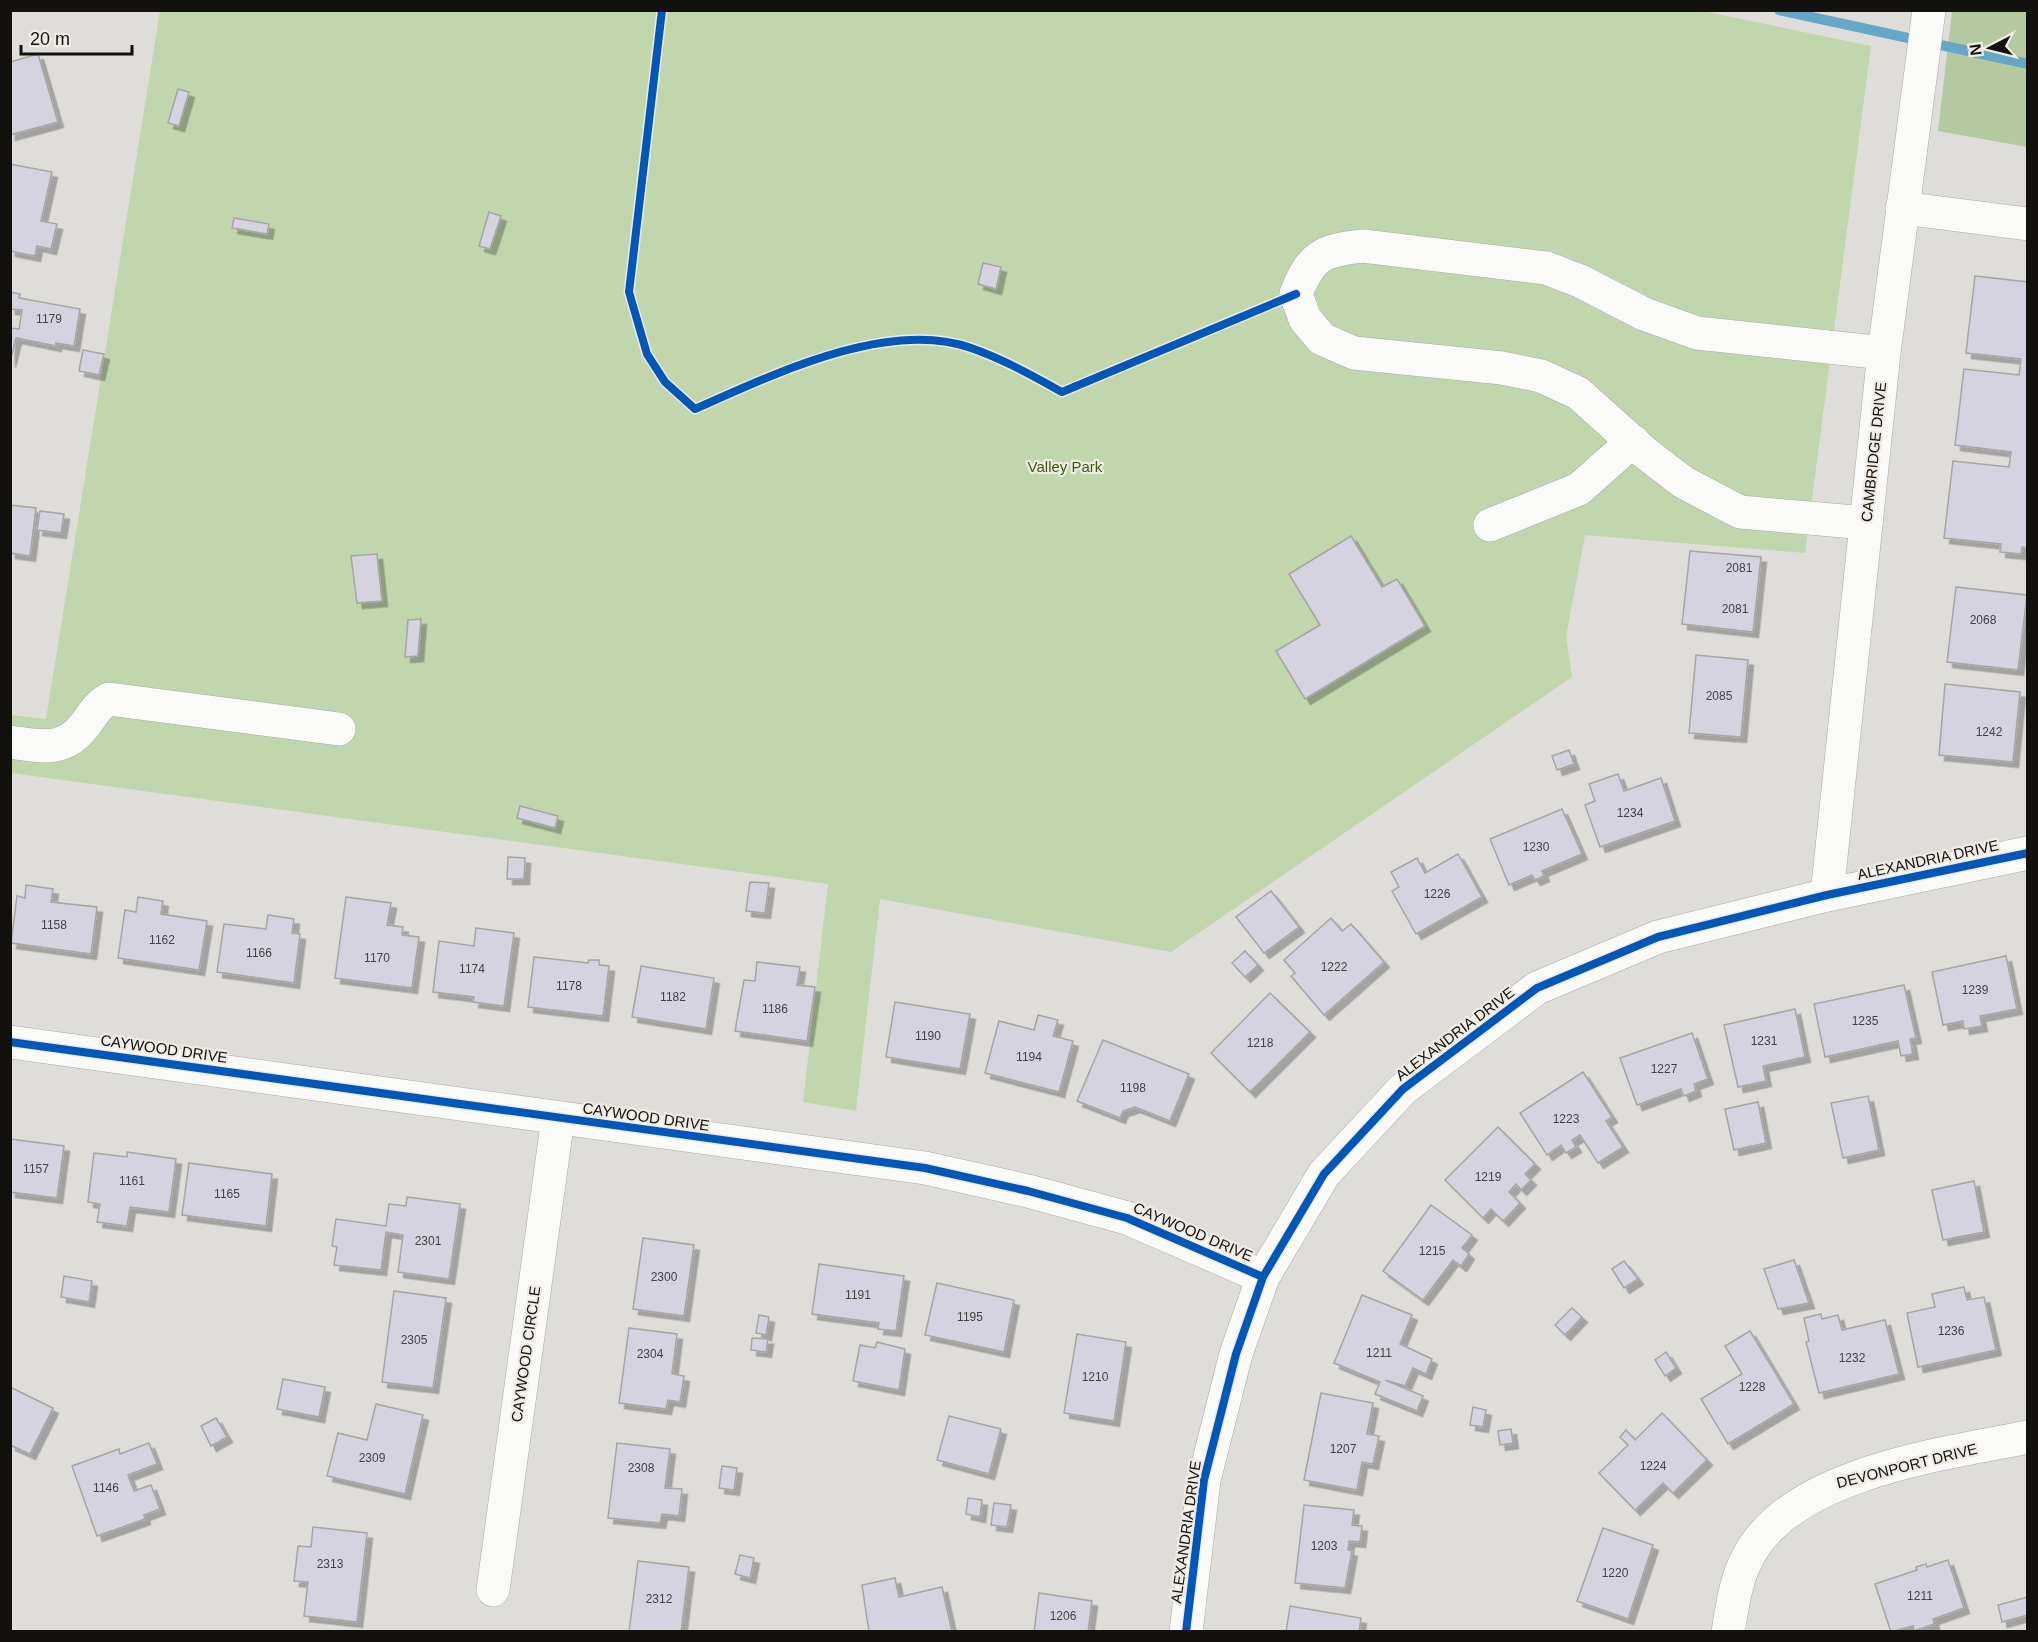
<svg xmlns="http://www.w3.org/2000/svg" width="2038" height="1642" viewBox="0 0 2038 1642" font-family="Arial,sans-serif">
  <style>
    .green { fill: #c1d6ad }
    .forest { fill: #b4c99f }
    .lines { fill: none; stroke-linecap: round; stroke-linejoin: round }
    .stream { stroke: #65a7c6; stroke-width: 10 }
    .building { fill: #d6d3e0; stroke: #a6a4a5; stroke-width: 1.5; filter: url(#shadow) }
    .minor-casing { stroke: #aaa8a6; stroke-width: 34 }
    .minor { stroke: #fafaf9; stroke-width: 33 }
    .cycleway-casing { stroke: #f0ebe4; stroke-width: 11 }
    .cycleway { stroke: #0057b8; stroke-width: 8 }
    .labels { text-anchor: middle; stroke-width: 4.5; stroke-linejoin: round; paint-order: stroke }
    .number-label { font-size: 12px; fill: #434242 }
    .street-label { font-size: 15px; fill: #12110e; stroke: #f0ebe4 }
    .park-label { font-size: 15px; fill: #385c0b; stroke: #f0ebe4 }
  </style>
  <defs>
    <filter id="shadow"><feDropShadow dx="5.5" dy="5.5" stdDeviation="0" flood-color="#0004"/></filter>
  </defs>
  <rect width="100%" height="100%" fill="#dfddda"/>
  <polygon class="green" points="1698,10 1871,46 1805,553 1585,535 1566,637 1572,677 1171,952 880,899 856,1111 803,1102 828,884 11,773 11,715 46,719 160,11"/>
  <polygon class="forest" points="1952,11 2027,11 2027,147 1938,131"/>
  <g class="lines">
    <polyline class="stream" points="1779,10 2028,64"/>
  </g>
  <g class="building">
    <polygon points="38,54 58,122 10,135 10,62"/>
    <polygon points="178,89 189,92 179,126 168,123"/>
    <polygon points="10,164 52,172 41,221 57,224 51,249 37,246 35,256 10,251"/>
    <polygon points="489,212 501,216 490,249 479,246"/>
    <polygon points="234,218 269,224 267,234 232,228"/>
    <polygon points="983,263 1001,267 996,289 978,284"/>
    <polygon points="1975,276 2028,282 2028,548 2022,547 2021,554 2000,552 2001,544 1944,538 1953,461 2009,467 2011,452 1955,445 1964,369 2019,375 2021,359 1966,353"/>
    <polygon points="10,292 20,294 19,298 80,309 74,346 56,343 56,346 16,338 10,362 10,328 19,329 22,310 10,309"/>
    <polygon points="83,350 104,354 99,375 79,371"/>
    <polygon points="10,505 36,508 30,556 10,553"/>
    <polygon points="40,511 64,514 61,533 37,530"/>
    <polygon points="1351,536 1382,587 1397,579 1425,626 1305,699 1276,651 1320,625 1289,574"/>
    <polygon points="1690,551 1761,557 1753,632 1682,624"/>
    <polygon points="377,554 382,601 357,603 351,556"/>
    <polygon points="1956,587 2027,595 2018,670 1947,662"/>
    <polygon points="421,619 418,656 405,657 408,620"/>
    <polygon points="1696,655 1748,660 1741,737 1689,733"/>
    <polygon points="1945,684 2020,692 2013,762 1939,755"/>
    <polygon points="1569,750 1574,764 1557,770 1552,756"/>
    <polygon points="1618,774 1624,791 1661,778 1675,821 1600,847 1585,805 1595,801 1589,784"/>
    <polygon points="520,806 558,816 555,828 517,818"/>
    <polygon points="1562,809 1582,854 1542,871 1544,876 1535,880 1532,875 1509,885 1490,839"/>
    <polygon points="1458,854 1482,897 1416,934 1392,891 1399,887 1391,872 1417,858 1425,873"/>
    <polygon points="508,857 525,858 524,879 507,879"/>
    <polygon points="750,882 769,883 765,913 746,911"/>
    <polygon points="26,885 53,889 51,902 97,907 91,954 11,943 17,896 25,898"/>
    <polygon points="1271,891 1299,927 1264,953 1236,917"/>
    <polygon points="138,897 163,901 161,914 207,921 199,970 118,958 125,910 136,912"/>
    <polygon points="346,897 391,903 387,925 403,927 402,935 419,937 412,988 335,978"/>
    <polygon points="268,915 294,919 292,933 300,934 294,983 217,972 224,924 266,929"/>
    <polygon points="1331,918 1342,931 1351,924 1384,962 1324,1015 1291,976 1295,973 1284,960"/>
    <polygon points="476,928 514,933 504,1006 473,1002 474,997 433,992 439,941 474,946"/>
    <polygon points="1245,951 1258,965 1245,977 1232,963"/>
    <polygon points="2006,956 2017,1009 1980,1016 1982,1026 1964,1029 1963,1021 1943,1025 1932,972"/>
    <polygon points="534,957 588,963 589,960 599,960 599,965 609,966 603,1016 528,1007"/>
    <polygon points="757,962 800,967 797,985 815,987 807,1041 735,1031 744,980 755,981"/>
    <polygon points="641,966 714,978 706,1029 632,1017"/>
    <polygon points="1904,985 1916,1038 1910,1039 1913,1054 1901,1056 1898,1041 1825,1057 1814,1004"/>
    <polygon points="1270,993 1310,1032 1250,1092 1211,1053"/>
    <polygon points="895,1002 970,1014 960,1069 886,1057"/>
    <polygon points="1795,1009 1805,1057 1763,1066 1766,1081 1738,1087 1724,1025"/>
    <polygon points="1038,1015 1058,1020 1053,1036 1073,1041 1059,1092 985,1073 999,1021 1034,1030"/>
    <polygon points="1692,1033 1708,1079 1694,1084 1696,1091 1684,1096 1681,1089 1637,1105 1620,1058"/>
    <polygon points="1103,1040 1189,1074 1170,1121 1135,1107 1123,1111 1120,1118 1077,1101"/>
    <polygon points="1583,1072 1612,1117 1606,1121 1623,1147 1598,1163 1580,1135 1572,1140 1576,1147 1566,1153 1561,1145 1547,1155 1520,1113"/>
    <polygon points="1868,1096 1879,1150 1843,1158 1831,1103"/>
    <polygon points="1758,1102 1766,1143 1734,1150 1725,1109"/>
    <polygon points="1498,1127 1535,1164 1525,1174 1531,1180 1521,1190 1516,1184 1509,1192 1520,1203 1503,1221 1491,1209 1483,1218 1445,1180"/>
    <polygon points="10,1139 64,1146 57,1198 10,1192"/>
    <polygon points="127,1152 176,1159 169,1212 130,1207 127,1226 97,1222 100,1204 88,1202 94,1153 127,1157"/>
    <polygon points="189,1163 272,1174 266,1226 182,1215"/>
    <polygon points="1974,1181 1984,1232 1943,1240 1932,1190"/>
    <polygon points="407,1197 460,1204 449,1279 398,1272 403,1235 386,1232 381,1270 334,1265 337,1247 332,1246 336,1219 386,1226 389,1204 406,1206"/>
    <polygon points="1431,1205 1472,1235 1462,1248 1469,1254 1461,1266 1453,1260 1423,1300 1383,1271"/>
    <polygon points="643,1238 694,1245 684,1316 633,1309"/>
    <polygon points="1794,1260 1809,1303 1778,1309 1764,1269"/>
    <polygon points="1624,1261 1638,1279 1624,1288 1612,1269"/>
    <polygon points="819,1264 904,1276 896,1331 878,1329 879,1323 812,1314"/>
    <polygon points="64,1276 92,1281 89,1302 61,1297"/>
    <polygon points="937,1283 1014,1300 1004,1352 925,1335"/>
    <polygon points="1964,1287 1967,1300 1984,1297 1996,1350 1918,1367 1907,1313 1935,1307 1932,1294"/>
    <polygon points="394,1291 446,1298 433,1388 382,1382"/>
    <polygon points="1362,1295 1412,1315 1400,1344 1432,1359 1426,1374 1413,1368 1405,1386 1385,1380 1423,1396 1417,1411 1375,1394 1380,1382 1334,1363"/>
    <polygon points="1572,1308 1582,1317 1565,1335 1555,1325"/>
    <polygon points="1821,1314 1822,1319 1838,1315 1842,1330 1885,1320 1899,1374 1819,1393 1806,1342 1809,1341 1804,1318"/>
    <polygon points="759,1315 769,1317 766,1335 756,1333"/>
    <polygon points="629,1328 677,1334 672,1374 684,1376 680,1402 668,1400 666,1409 619,1403"/>
    <polygon points="1750,1331 1794,1404 1728,1444 1701,1399 1742,1374 1725,1346"/>
    <polygon points="1077,1334 1126,1342 1114,1421 1064,1413"/>
    <polygon points="752,1338 768,1339 766,1352 751,1350"/>
    <polygon points="877,1342 905,1349 899,1390 853,1381 860,1345 875,1348"/>
    <polygon points="1666,1352 1676,1368 1665,1376 1655,1360"/>
    <polygon points="283,1379 325,1387 319,1417 277,1409"/>
    <polygon points="10,1387 53,1408 30,1454 10,1445"/>
    <polygon points="1321,1393 1373,1403 1367,1434 1379,1436 1373,1464 1362,1462 1357,1490 1304,1480"/>
    <polygon points="376,1404 423,1415 405,1494 327,1476 338,1433 367,1440"/>
    <polygon points="1473,1407 1486,1410 1483,1427 1470,1425"/>
    <polygon points="1662,1413 1707,1460 1673,1493 1663,1483 1635,1510 1599,1473 1628,1445 1620,1437 1626,1430 1635,1440"/>
    <polygon points="949,1416 1001,1429 989,1474 937,1460"/>
    <polygon points="216,1418 227,1437 211,1446 201,1426"/>
    <polygon points="1511,1429 1513,1443 1500,1445 1498,1431"/>
    <polygon points="149,1443 157,1464 128,1475 134,1491 151,1485 160,1509 144,1515 145,1519 97,1536 72,1466 119,1449 120,1454"/>
    <polygon points="617,1443 670,1449 665,1488 682,1489 679,1516 662,1514 660,1523 608,1518"/>
    <polygon points="722,1466 737,1468 734,1490 719,1488"/>
    <polygon points="968,1498 982,1500 980,1517 966,1514"/>
    <polygon points="994,1503 1011,1505 1007,1527 991,1525"/>
    <polygon points="1304,1505 1354,1510 1352,1525 1362,1526 1360,1542 1349,1541 1348,1550 1352,1551 1345,1588 1295,1583"/>
    <polygon points="313,1527 367,1533 357,1622 304,1616 308,1582 294,1581 298,1546 311,1547"/>
    <polygon points="1603,1528 1653,1545 1628,1619 1577,1601"/>
    <polygon points="740,1555 754,1558 750,1578 735,1574"/>
    <polygon points="1948,1560 1964,1608 1933,1619 1934,1624 1914,1631 1913,1626 1891,1632 1875,1584 1917,1570 1916,1567 1926,1564 1927,1567"/>
    <polygon points="638,1561 689,1567 681,1632 629,1632"/>
    <polygon points="895,1578 899,1597 942,1587 952,1632 869,1632 862,1585"/>
    <polygon points="1039,1593 1092,1601 1088,1632 1034,1632"/>
    <polygon points="2028,1597 2028,1615 2002,1622 1998,1605"/>
    <polygon points="1290,1606 1361,1618 1359,1632 1286,1632"/>
  </g>
  <g class="lines">
    <defs>
      <g id="minor">
        <polyline points="1902,208 2028,224"/>
        <path d="M1866,523l-126,-11 -57,-30 -39,-30 -66,-59 -37,-17 -39,-8 -148,-15 -32,-14 -17,-20 -9,-25c15,-39 27,-44 67,-48l183,22 34,13 64,33 53,19 187,20"/>
        <polyline points="1490,525 1579,489 1633,441"/>
        <path d="M10,742c30,4 53,11 74,-16 9,-11 12,-20 25,-27l230,30"/>
        <polyline points="1827,895 1884,353 1929,10"/>
        <polyline points="10,1042 925,1168 1028,1191 1127,1218 1263,1277"/>
        <polyline points="493,1590 558,1118"/>
        <polyline points="1186,1632 1204,1480 1236,1354 1263,1277 1324,1174 1403,1089 1537,988 1658,937 1827,895 2028,853"/>
        <path d="M1728,1632c4,-24 8,-54 20,-75 43,-84 195,-103 280,-120"/>
      </g>
    </defs>
    <use href="#minor" class="minor-casing"/>
    <use href="#minor" class="minor"/>
    <defs>
      <g id="cycleway">
        <path d="M662,10l-33,282 18,62 18,28 30,27c75,-33 193,-91 276,-61 32,11 62,28 91,44l234,-98"/>
        <polyline points="10,1042 925,1168 1028,1191 1127,1218 1263,1277"/>
        <polyline points="1186,1632 1204,1480 1236,1354 1263,1277 1324,1174 1403,1089 1537,988 1658,937 1827,895 2028,853"/>
      </g>
    </defs>
    <use href="#cycleway" class="cycleway-casing"/>
    <use href="#cycleway" class="cycleway"/>
  </g>
  <g class="labels">
    <g class="number-label">
      <text x="49" y="323">1179</text>
      <text x="1739" y="572">2081</text>
      <text x="1735" y="613">2081</text>
      <text x="1983" y="624">2068</text>
      <text x="1719" y="700">2085</text>
      <text x="1989" y="736">1242</text>
      <text x="1630" y="817">1234</text>
      <text x="1536" y="851">1230</text>
      <text x="1437" y="898">1226</text>
      <text x="54" y="929">1158</text>
      <text x="162" y="944">1162</text>
      <text x="259" y="957">1166</text>
      <text x="377" y="962">1170</text>
      <text x="1334" y="971">1222</text>
      <text x="472" y="973">1174</text>
      <text x="569" y="990">1178</text>
      <text x="1975" y="994">1239</text>
      <text x="673" y="1001">1182</text>
      <text x="775" y="1013">1186</text>
      <text x="1865" y="1025">1235</text>
      <text x="928" y="1040">1190</text>
      <text x="1764" y="1045">1231</text>
      <text x="1260" y="1047">1218</text>
      <text x="1029" y="1061">1194</text>
      <text x="1664" y="1073">1227</text>
      <text x="1133" y="1092">1198</text>
      <text x="1566" y="1123">1223</text>
      <text x="36" y="1173">1157</text>
      <text x="1488" y="1181">1219</text>
      <text x="132" y="1185">1161</text>
      <text x="227" y="1198">1165</text>
      <text x="428" y="1245">2301</text>
      <text x="1432" y="1255">1215</text>
      <text x="664" y="1281">2300</text>
      <text x="858" y="1299">1191</text>
      <text x="970" y="1321">1195</text>
      <text x="1951" y="1335">1236</text>
      <text x="414" y="1344">2305</text>
      <text x="1379" y="1357">1211</text>
      <text x="650" y="1358">2304</text>
      <text x="1852" y="1362">1232</text>
      <text x="1095" y="1381">1210</text>
      <text x="1752" y="1391">1228</text>
      <text x="1343" y="1453">1207</text>
      <text x="372" y="1462">2309</text>
      <text x="1653" y="1470">1224</text>
      <text x="641" y="1472">2308</text>
      <text x="106" y="1492">1146</text>
      <text x="1324" y="1550">1203</text>
      <text x="330" y="1568">2313</text>
      <text x="1615" y="1577">1220</text>
      <text x="1920" y="1600">1211</text>
      <text x="659" y="1603">2312</text>
      <text x="1063" y="1620">1206</text>
    </g>
    <g class="street-label">
      <text transform="translate(1874 452) rotate(-84)" y="5">CAMBRIDGE DRIVE</text>
      <text transform="translate(1928 860) rotate(-12)" y="5">ALEXANDRIA DRIVE</text>
      <text transform="translate(1455 1034) rotate(-37)" y="5">ALEXANDRIA DRIVE</text>
      <text transform="translate(164 1049) rotate(8)" y="5">CAYWOOD DRIVE</text>
      <text transform="translate(646 1117) rotate(8)" y="5">CAYWOOD DRIVE</text>
      <text transform="translate(1193 1232) rotate(23)" y="5">CAYWOOD DRIVE</text>
      <text transform="translate(526 1354) rotate(-82)" y="5">CAYWOOD CIRCLE</text>
      <text transform="translate(1907 1466) rotate(-14)" y="5">DEVONPORT DRIVE</text>
      <text transform="translate(1186 1532) rotate(-82)" y="5">ALEXANDRIA DRIVE</text>
    </g>
    <g class="park-label">
      <text x="1065" y="472">Valley Park</text>
    </g>
  </g>
  <rect width="2038" height="1642" fill="none" stroke="#12110e" stroke-width="24"/>
  <g transform="translate(1990 48) rotate(263)" stroke="#f0ebe4" stroke-width="4.5" paint-order="stroke">
  <path d="M0-4.5L10 22L0 15L-10 22Z" fill="#12110e"/>
  <text y="-9" font-size="16" font-weight="bold" text-anchor="middle" fill="#12110e">N</text>
  </g>
  <path d="M21 45v9h111v-9" fill="none" stroke="#12110e" stroke-width="3"/>
  <text x="30" y="45" font-size="18" fill="#12110e" stroke="#f0ebe4" stroke-width="4.5" paint-order="stroke">20 m</text>
</svg>
